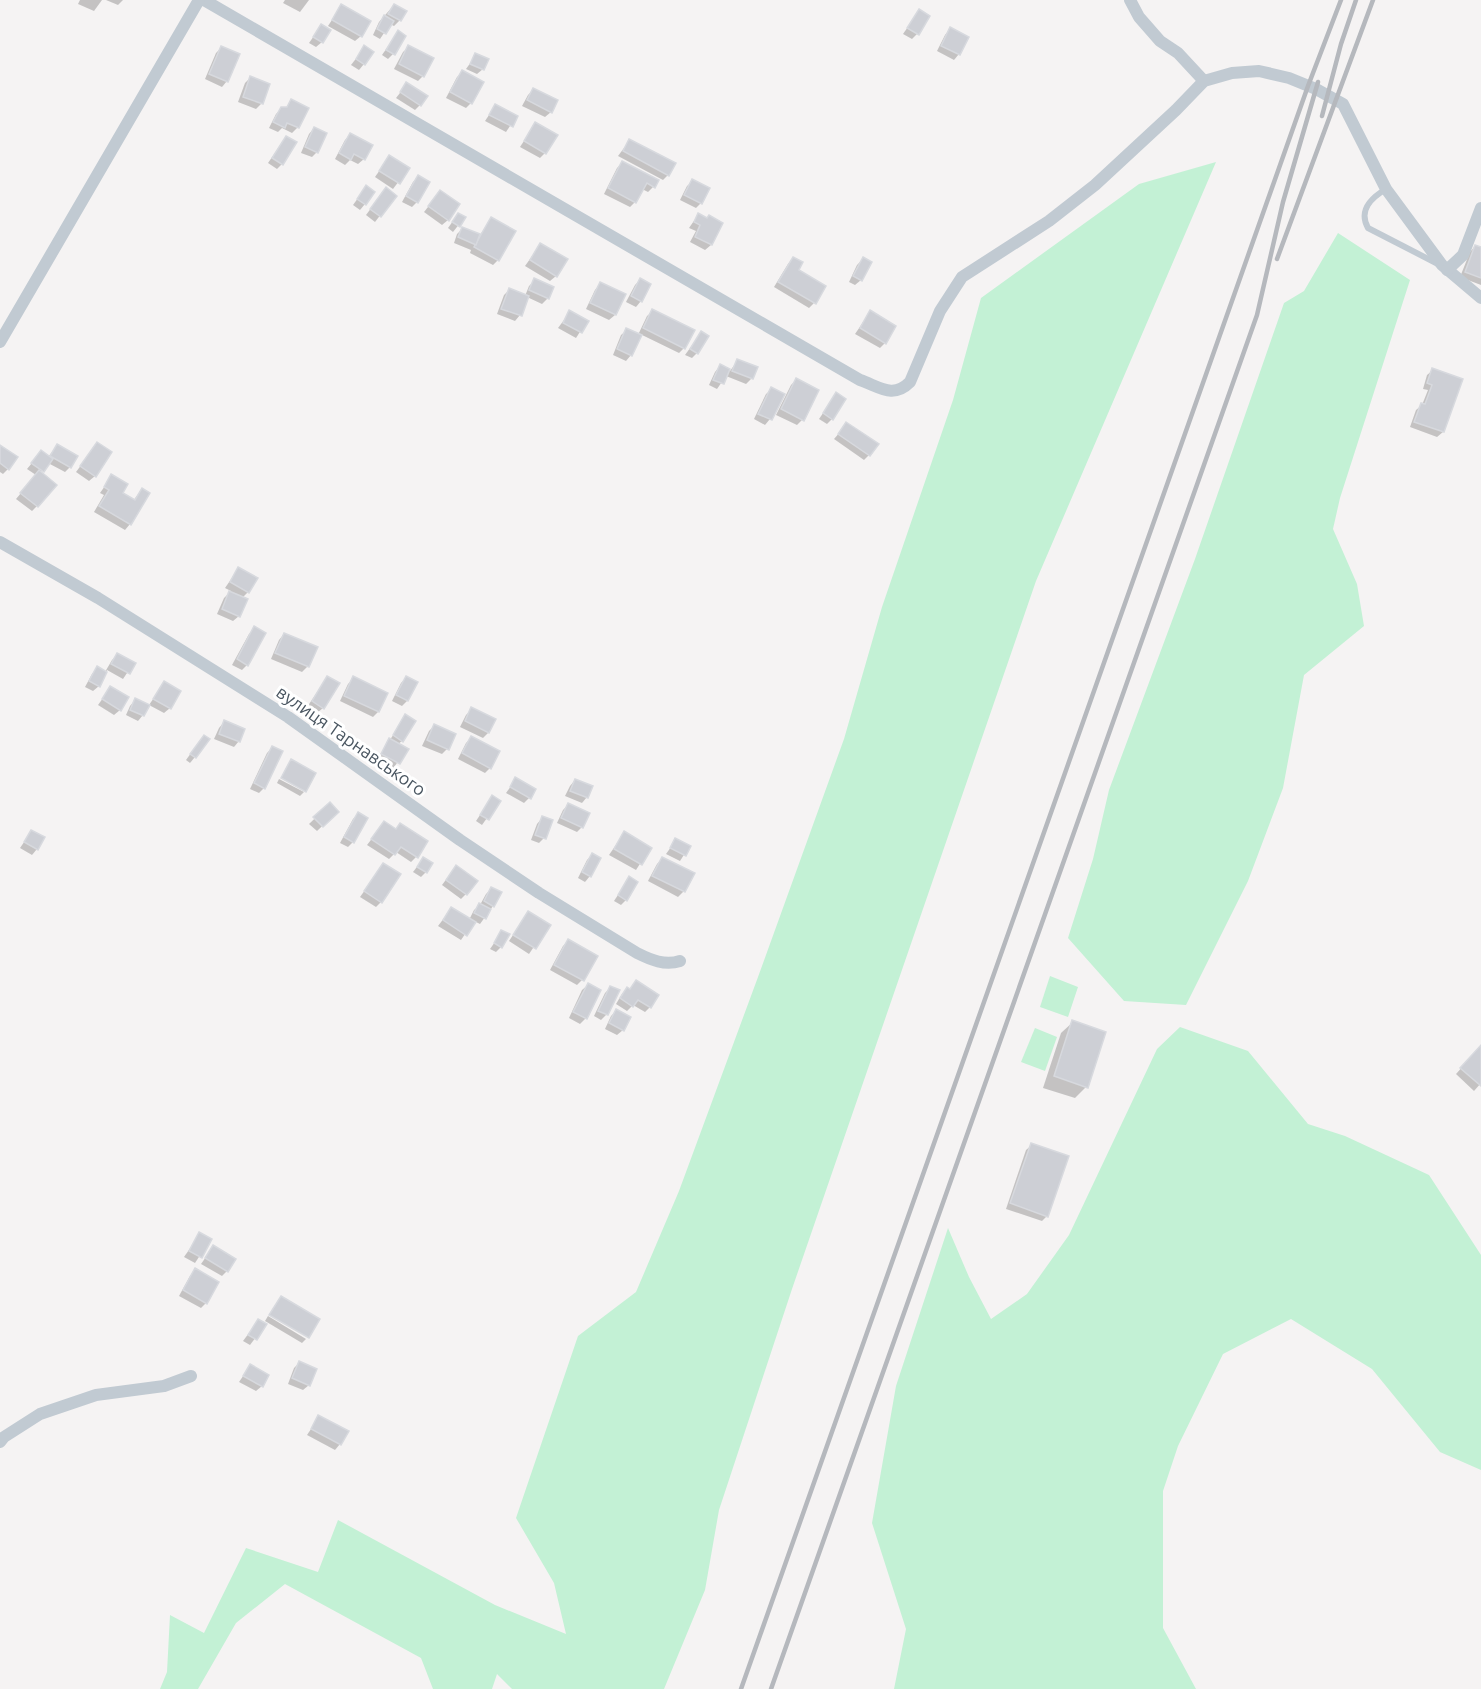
<svg xmlns="http://www.w3.org/2000/svg" width="1481" height="1689" viewBox="0 0 1481 1689" font-family="Ubuntu,sans-serif">
  <style>
    .green { fill: #c3f1d5 }
    .shadow { fill: #0003 }
    .building { fill: #cdcfd5; stroke: #d7d9de; stroke-width: 1.5 }
    .lines { fill: none; stroke-linecap: round; stroke-linejoin: round }
    .service { stroke: #c1cad2; stroke-width: 6 }
    .minor { stroke: #c1cad2; stroke-width: 12 }
    .rail { stroke: #b5b8bd; stroke-width: 4.5 }
    .labels { text-anchor: middle; stroke-width: 6; stroke-linejoin: round; paint-order: stroke }
    .street-label { font-size: 18px; fill: #4a5661; stroke: #fff }
  </style>
  <rect width="100%" height="100%" fill="#f5f3f3"/>
  <g class="green">
    <polygon points="1216,162 1036,581 792,1289 719,1510 705,1590 664,1689 512,1689 497,1674 492,1689 433,1689 421,1658 285,1584 236,1623 198,1689 160,1689 167,1672 170,1615 204,1633 246,1548 318,1572 338,1520 495,1605 566,1634 554,1583 516,1518 578,1336 636,1292 679,1191 758,977 844,739 882,607 953,400 981,298 1139,184"/>
    <polygon points="1338,233 1410,280 1340,498 1333,529 1357,584 1364,626 1304,675 1283,788 1248,881 1186,1005 1124,1001 1068,938 1093,859 1109,790 1195,559 1284,303 1304,291"/>
    <polygon points="1050,976 1078,987 1068,1017 1040,1007"/>
    <polygon points="1180,1027 1248,1051 1308,1124 1345,1136 1429,1175 1481,1255 1481,1470 1440,1452 1372,1369 1291,1319 1223,1354 1178,1446 1163,1491 1163,1628 1196,1689 894,1689 906,1629 872,1523 896,1386 948,1228 969,1277 991,1319 1027,1294 1069,1235 1157,1049"/>
    <polygon points="1035,1028 1057,1037 1045,1071 1021,1062"/>
  </g>
  <g class="shadow">
    <polygon points="80,0 102,0 94,11 78,4"/>
    <polygon points="106,0 123,0 118,5"/>
    <polygon points="285,0 309,0 300,12 283,3"/>
    <polygon points="394,5 405,11 400,20 394,26 390,24 380,39 373,35 379,22"/>
    <polygon points="341,6 361,36 355,41 328,26"/>
    <polygon points="919,11 917,34 912,39 903,34"/>
    <polygon points="321,26 322,42 316,47 309,43"/>
    <polygon points="950,29 959,54 954,60 937,51 945,35"/>
    <polygon points="398,32 393,54 388,59 382,55"/>
    <polygon points="365,47 364,64 359,70 351,65"/>
    <polygon points="409,47 423,76 418,81 394,69 403,52"/>
    <polygon points="221,48 227,81 222,87 205,79 216,53"/>
    <polygon points="476,55 483,69 477,74 466,69"/>
    <polygon points="463,72 471,103 466,108 446,98 457,77"/>
    <polygon points="250,78 262,103 256,109 238,102 245,83"/>
    <polygon points="407,84 420,105 415,110 396,98"/>
    <polygon points="533,90 551,112 545,117 522,106 528,95"/>
    <polygon points="291,101 298,127 292,133 282,128 278,132 269,128 276,114 282,108 285,109"/>
    <polygon points="495,106 516,117 506,132 485,121"/>
    <polygon points="535,124 545,153 540,158 520,147"/>
    <polygon points="314,128 317,152 312,157 301,153 309,134"/>
    <polygon points="351,134 364,159 358,164 350,160 345,165 335,159 345,140"/>
    <polygon points="286,137 282,164 277,169 268,163"/>
    <polygon points="630,140 668,175 663,180 618,156"/>
    <polygon points="389,157 408,169 393,189 375,177"/>
    <polygon points="623,162 653,187 648,192 642,189 635,202 630,207 604,194 617,168"/>
    <polygon points="418,177 417,202 412,207 402,202 413,182"/>
    <polygon points="693,181 701,203 696,208 680,200 687,186"/>
    <polygon points="366,187 365,204 360,210 353,205"/>
    <polygon points="440,192 448,220 442,225 424,212"/>
    <polygon points="381,195 395,196 375,222 366,215"/>
    <polygon points="458,214 464,218 453,232 448,228"/>
    <polygon points="698,215 721,223 711,245 705,250 690,242 696,231 689,228"/>
    <polygon points="491,219 498,260 493,265 470,253 471,250 454,243 457,234 463,228 480,235"/>
    <polygon points="540,245 556,276 550,281 525,266"/>
    <polygon points="1475,246 1481,248 1481,285 1460,277 1470,252"/>
    <polygon points="793,258 797,271 814,303 809,308 774,287 788,264"/>
    <polygon points="863,259 861,280 855,285 849,282 857,265"/>
    <polygon points="535,280 548,298 542,304 527,297 520,315 515,321 497,314 504,295 509,290 525,296 529,286"/>
    <polygon points="640,280 641,301 636,307 626,302 635,285"/>
    <polygon points="600,284 624,295 615,315 609,320 586,309 595,290"/>
    <polygon points="653,311 684,348 679,353 640,334 631,355 626,361 613,355 621,335 627,330 638,335 647,316"/>
    <polygon points="570,312 587,321 576,338 558,328"/>
    <polygon points="870,312 885,343 880,348 855,334"/>
    <polygon points="701,333 697,353 692,358 685,355"/>
    <polygon points="738,360 756,368 751,379 746,384 726,376 717,389 709,385 715,372 720,366 730,371"/>
    <polygon points="1433,370 1443,432 1437,437 1410,427 1416,410 1422,405 1428,390 1423,389 1427,375"/>
    <polygon points="796,380 802,420 797,425 776,415 791,385"/>
    <polygon points="772,389 783,395 770,419 765,425 754,419 766,394"/>
    <polygon points="836,394 832,419 827,424 819,419"/>
    <polygon points="847,424 869,455 864,460 834,439"/>
    <polygon points="97,444 95,476 89,481 76,472"/>
    <polygon points="0,446 8,469 3,474 0,472"/>
    <polygon points="57,446 70,467 65,472 48,463 40,473 37,506 32,511 16,499 36,475 27,469 41,452 48,457"/>
    <polygon points="112,476 121,494 133,501 142,489 130,524 125,530 94,512 104,495 100,493"/>
    <polygon points="238,569 248,592 242,598 239,616 233,621 217,614 224,598 231,591 225,588"/>
    <polygon points="255,628 247,665 242,670 232,665 249,634"/>
    <polygon points="284,634 308,666 302,672 271,659 279,640"/>
    <polygon points="117,655 133,664 123,679 107,670 99,686 93,691 85,687 92,674 97,668 105,672 112,660"/>
    <polygon points="327,678 323,708 317,713 307,707"/>
    <polygon points="354,678 378,712 373,717 340,701 348,684"/>
    <polygon points="406,678 416,683 407,701 402,706 392,701 401,683"/>
    <polygon points="164,683 170,708 164,713 149,705"/>
    <polygon points="111,687 120,710 114,715 98,705"/>
    <polygon points="135,700 143,715 138,721 126,715 130,706"/>
    <polygon points="472,709 488,733 483,738 460,727 466,715"/>
    <polygon points="406,716 402,741 398,744 406,749 393,769 377,759"/>
    <polygon points="224,722 239,741 234,747 214,739 219,728"/>
    <polygon points="434,726 447,749 442,754 422,746 429,731"/>
    <polygon points="471,738 490,768 485,773 458,759 466,743"/>
    <polygon points="199,742 195,757 190,763 186,760"/>
    <polygon points="272,748 264,788 259,793 250,789 267,753"/>
    <polygon points="279,779 304,792 300,796 277,783"/>
    <polygon points="516,779 529,798 524,803 506,793"/>
    <polygon points="575,780 587,797 582,803 565,796 570,786"/>
    <polygon points="492,797 499,801 482,825 476,821"/>
    <polygon points="330,804 337,812 317,831 309,824"/>
    <polygon points="568,805 582,827 577,832 557,823 563,810"/>
    <polygon points="358,814 353,842 348,847 340,843 353,819"/>
    <polygon points="542,818 544,838 539,843 531,840 537,824"/>
    <polygon points="384,823 395,830 400,825 416,857 411,862 396,852 389,859 367,845"/>
    <polygon points="31,832 37,849 32,855 20,848"/>
    <polygon points="624,833 650,848 636,870 609,855"/>
    <polygon points="676,840 689,847 680,861 666,854"/>
    <polygon points="592,855 590,876 585,882 578,878 587,860"/>
    <polygon points="423,859 426,872 421,877 413,872"/>
    <polygon points="662,859 684,891 678,897 648,881 657,864"/>
    <polygon points="383,865 381,902 376,907 360,897"/>
    <polygon points="451,873 466,894 461,899 442,885"/>
    <polygon points="629,878 626,900 621,905 614,901"/>
    <polygon points="491,889 493,906 480,924 474,921 461,940 438,926 451,909 469,920 474,910 480,905 486,894"/>
    <polygon points="528,913 548,926 529,954 509,941"/>
    <polygon points="502,932 501,947 496,952 490,949"/>
    <polygon points="568,941 582,980 577,985 550,970 563,946"/>
    <polygon points="636,982 650,1007 645,1012 633,1005 627,1011 616,1004 622,994 627,989 629,990"/>
    <polygon points="588,985 586,1018 580,1024 569,1018 582,990"/>
    <polygon points="611,987 607,1014 601,1020 594,1016 605,993"/>
    <polygon points="616,1011 623,1030 617,1035 605,1029 611,1016"/>
    <polygon points="1073,1022 1086,1087 1075,1098 1043,1088 1061,1033"/>
    <polygon points="1481,1046 1481,1083 1474,1091 1456,1074"/>
    <polygon points="1032,1145 1047,1216 1042,1221 1006,1209 1026,1150"/>
    <polygon points="200,1234 210,1240 195,1263 184,1257"/>
    <polygon points="213,1247 227,1271 222,1276 201,1264"/>
    <polygon points="195,1270 206,1303 201,1308 179,1296 190,1276"/>
    <polygon points="268,1316 306,1339 302,1343 265,1321"/>
    <polygon points="258,1321 265,1325 250,1345 243,1341"/>
    <polygon points="299,1363 309,1385 303,1390 288,1384 294,1368"/>
    <polygon points="250,1366 262,1386 256,1391 239,1382"/>
    <polygon points="319,1417 340,1444 335,1450 307,1435"/>
  </g>
  <g class="building">
    <polygon points="341,4 371,21 362,37 332,20"/>
    <polygon points="394,4 407,11 401,21 388,14"/>
    <polygon points="919,9 930,16 919,35 907,28"/>
    <polygon points="384,15 394,21 386,34 377,29"/>
    <polygon points="321,24 331,30 323,43 313,37"/>
    <polygon points="950,27 969,37 960,55 941,46"/>
    <polygon points="398,30 406,36 395,55 386,50"/>
    <polygon points="364,45 374,52 365,65 356,59"/>
    <polygon points="408,45 434,58 424,77 399,64"/>
    <polygon points="221,46 240,54 228,82 209,74"/>
    <polygon points="475,53 489,59 484,70 470,64"/>
    <polygon points="462,70 484,82 472,104 450,92"/>
    <polygon points="250,76 270,84 263,104 243,97"/>
    <polygon points="406,82 428,96 421,106 400,92"/>
    <polygon points="533,88 558,100 552,113 527,100"/>
    <polygon points="291,99 309,108 299,128 287,123 285,128 273,122 281,107 287,107"/>
    <polygon points="495,104 518,116 513,127 489,115"/>
    <polygon points="535,122 558,135 546,154 524,141"/>
    <polygon points="314,127 327,133 318,153 305,147"/>
    <polygon points="350,133 373,145 365,160 354,154 351,160 339,153"/>
    <polygon points="286,136 297,142 283,165 272,158"/>
    <polygon points="629,139 676,163 669,176 623,151"/>
    <polygon points="389,155 410,168 400,184 379,171"/>
    <polygon points="622,161 659,180 655,188 647,183 636,203 608,188"/>
    <polygon points="418,175 430,182 418,203 406,196"/>
    <polygon points="692,179 710,188 702,204 684,195"/>
    <polygon points="366,185 375,192 366,205 357,199"/>
    <polygon points="386,187 397,196 381,217 370,209"/>
    <polygon points="440,190 460,204 449,221 428,206"/>
    <polygon points="458,213 466,217 460,227 452,222"/>
    <polygon points="698,213 707,218 709,215 723,223 712,245 695,237 700,225 694,222"/>
    <polygon points="491,217 516,231 499,261 474,247"/>
    <polygon points="462,227 480,234 476,245 458,237"/>
    <polygon points="540,243 568,259 557,277 530,260"/>
    <polygon points="1475,245 1481,247 1481,278 1465,272"/>
    <polygon points="793,257 803,262 799,270 826,286 816,304 778,282"/>
    <polygon points="863,257 872,262 862,281 853,276"/>
    <polygon points="534,278 554,287 549,299 529,290"/>
    <polygon points="640,278 651,284 642,302 631,296"/>
    <polygon points="600,282 626,294 616,315 590,303"/>
    <polygon points="509,288 529,296 522,316 501,309"/>
    <polygon points="652,309 695,330 685,349 643,328"/>
    <polygon points="569,310 589,321 582,333 563,323"/>
    <polygon points="870,310 896,326 886,344 860,328"/>
    <polygon points="626,328 642,335 632,356 617,349"/>
    <polygon points="701,331 709,336 698,354 690,349"/>
    <polygon points="737,359 758,367 753,379 732,371"/>
    <polygon points="720,364 730,369 724,384 713,380"/>
    <polygon points="1432,368 1463,379 1444,432 1414,422 1421,403 1425,404 1432,385 1427,383"/>
    <polygon points="796,378 819,390 804,421 781,409"/>
    <polygon points="771,387 785,394 772,420 758,414"/>
    <polygon points="836,392 846,399 833,420 823,413"/>
    <polygon points="846,422 879,444 870,456 838,434"/>
    <polygon points="97,442 112,452 96,477 80,466"/>
    <polygon points="57,444 78,456 71,468 50,456"/>
    <polygon points="0,445 18,457 9,470 0,463"/>
    <polygon points="41,450 53,459 44,472 31,463"/>
    <polygon points="39,470 57,485 38,507 20,493"/>
    <polygon points="111,474 128,484 123,493 135,500 142,488 150,493 131,525 99,506 109,490 104,487"/>
    <polygon points="238,567 258,578 249,593 230,582"/>
    <polygon points="229,591 248,599 240,617 222,609"/>
    <polygon points="254,626 266,633 248,666 237,659"/>
    <polygon points="284,633 318,647 309,667 275,653"/>
    <polygon points="117,653 136,663 130,674 111,664"/>
    <polygon points="97,666 107,672 100,687 89,681"/>
    <polygon points="327,676 340,683 324,709 312,701"/>
    <polygon points="353,676 388,693 379,712 344,696"/>
    <polygon points="406,676 418,682 408,701 396,695"/>
    <polygon points="164,681 181,691 171,709 153,699"/>
    <polygon points="110,686 129,697 121,711 102,699"/>
    <polygon points="135,698 150,705 144,716 130,710"/>
    <polygon points="471,707 496,719 489,733 465,721"/>
    <polygon points="405,714 416,721 403,742 393,735"/>
    <polygon points="224,720 245,729 240,742 219,734"/>
    <polygon points="434,724 456,734 449,750 427,740"/>
    <polygon points="204,735 210,739 196,758 190,754"/>
    <polygon points="471,736 500,751 491,769 462,753"/>
    <polygon points="389,738 409,749 400,764 381,754"/>
    <polygon points="272,746 283,751 265,789 254,783"/>
    <polygon points="291,759 316,773 306,792 281,778"/>
    <polygon points="515,777 536,789 531,799 510,787"/>
    <polygon points="575,779 593,786 588,798 570,791"/>
    <polygon points="492,795 501,801 489,820 480,815"/>
    <polygon points="330,802 339,812 323,827 313,817"/>
    <polygon points="568,803 590,813 583,828 561,818"/>
    <polygon points="358,812 368,818 354,843 344,837"/>
    <polygon points="542,816 553,820 546,839 535,835"/>
    <polygon points="384,821 396,829 400,823 428,841 418,858 401,847 395,855 371,839"/>
    <polygon points="31,830 45,837 38,850 24,842"/>
    <polygon points="624,831 652,848 642,865 614,849"/>
    <polygon points="675,838 691,846 686,856 670,848"/>
    <polygon points="592,853 601,858 591,877 582,872"/>
    <polygon points="423,857 433,863 427,873 417,867"/>
    <polygon points="662,857 695,873 685,892 652,876"/>
    <polygon points="383,863 401,874 382,903 364,891"/>
    <polygon points="456,865 478,881 467,895 446,880"/>
    <polygon points="629,876 638,882 627,901 618,895"/>
    <polygon points="491,887 502,892 494,907 484,901"/>
    <polygon points="479,903 491,909 486,919 474,913"/>
    <polygon points="451,907 476,922 467,936 443,920"/>
    <polygon points="528,911 551,925 536,949 513,935"/>
    <polygon points="501,930 510,934 502,948 494,943"/>
    <polygon points="568,939 598,956 584,981 554,965"/>
    <polygon points="636,980 659,995 651,1008 638,1000 633,1007 620,998 627,987 630,989"/>
    <polygon points="588,983 601,990 587,1019 573,1012"/>
    <polygon points="610,986 620,990 608,1015 598,1011"/>
    <polygon points="616,1009 631,1017 624,1031 609,1023"/>
    <polygon points="1072,1020 1106,1032 1088,1088 1054,1076"/>
    <polygon points="1481,1045 1481,1086 1460,1068"/>
    <polygon points="1031,1143 1069,1156 1048,1217 1010,1203"/>
    <polygon points="199,1232 212,1239 202,1258 189,1251"/>
    <polygon points="213,1245 236,1259 228,1272 205,1258"/>
    <polygon points="195,1268 219,1282 207,1304 183,1290"/>
    <polygon points="281,1296 320,1319 309,1338 269,1315"/>
    <polygon points="258,1319 267,1324 257,1340 248,1335"/>
    <polygon points="299,1361 317,1369 310,1386 292,1378"/>
    <polygon points="250,1364 269,1375 263,1387 243,1376"/>
    <polygon points="318,1415 349,1431 341,1445 311,1429"/>
  </g>
  <g class="lines">
    <path class="service" d="M1386,189c-15,9 -28,21 -18,39l70,36"/>
    <g class="minor">
      <path d="M204,0l656,380c20,7 33,19 50,2l30,-71 22,-34 87,-56 46,-36 81,-75 28,-29 28,-8 27,-2 30,7 27,11 27,15 43,85 56,76 39,33"/>
      <polyline points="1130,0 1139,17 1160,41 1178,53 1204,81"/>
      <polyline points="1447,270 1463,255 1481,208"/>
      <polyline points="0,342 199,0"/>
      <path d="M0,542l98,56 190,119 172,123 79,53 98,60c14,7 28,13 43,8"/>
      <polyline points="0,1442 4,1437 40,1414 96,1395 164,1386 191,1376"/>
    </g>
    <g class="rail">
      <polyline points="1322,116 1341,44 1356,0"/>
      <polyline points="1277,259 1373,0"/>
      <polyline points="741,1689 1308,86 1341,0"/>
      <polyline points="771,1689 1257,315 1283,202 1318,82"/>
    </g>
  </g>
  <g class="labels">
    <g class="street-label">
      <text transform="translate(351 741) rotate(35)" y="6">вулиця Тарнавського</text>
    </g>
  </g>
</svg>
